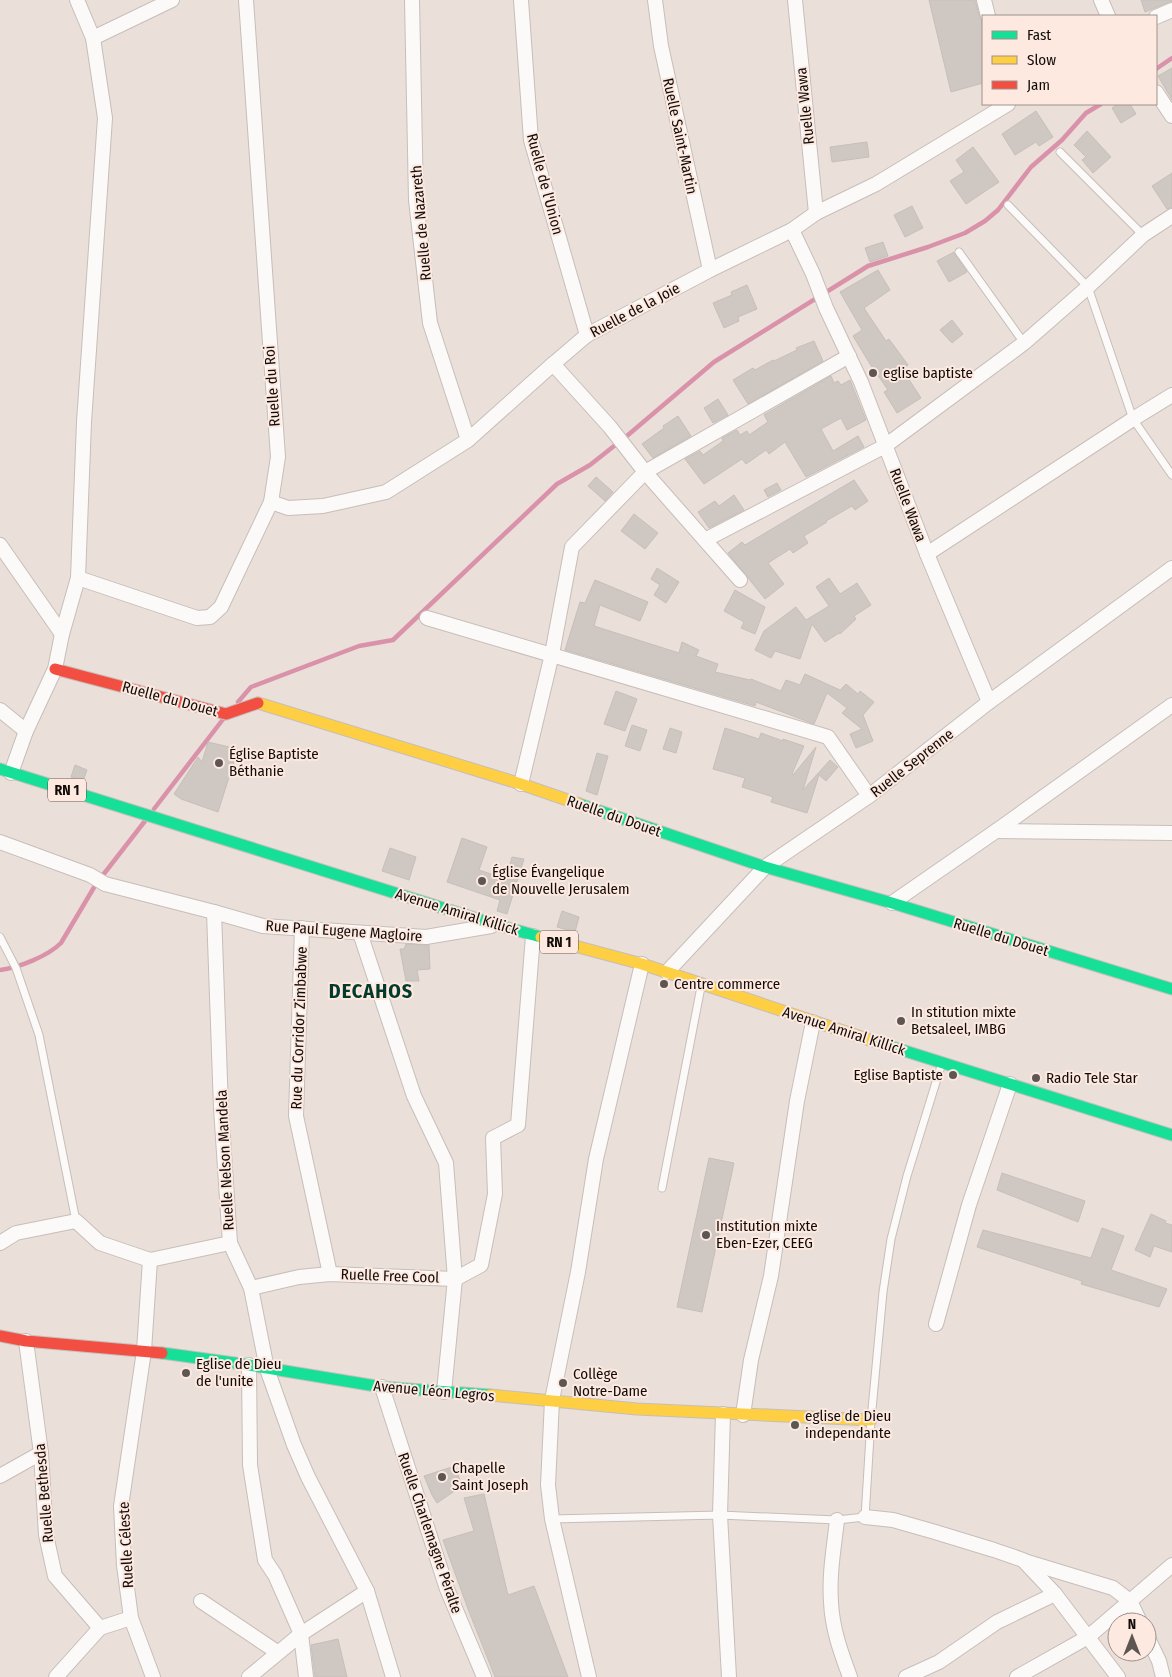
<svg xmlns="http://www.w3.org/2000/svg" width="1172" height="1677" viewBox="0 0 1172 1677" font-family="'Fira Sans Condensed',sans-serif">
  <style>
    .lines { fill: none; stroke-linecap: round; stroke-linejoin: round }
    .stream { stroke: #d992aa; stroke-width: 4.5 }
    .building { fill: #cfc7c2; stroke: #c6bfba }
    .lane-casing { stroke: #c6beba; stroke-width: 9 }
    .street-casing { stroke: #c6beba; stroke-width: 16 }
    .fast-casing { stroke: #c6beba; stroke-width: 13 }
    .slow-casing { stroke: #c6beba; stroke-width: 13 }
    .jam-casing { stroke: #c6beba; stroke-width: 13 }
    .lane { stroke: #fcfaf9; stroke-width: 7 }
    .street { stroke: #fcfaf9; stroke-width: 14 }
    .fast { stroke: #16e098; stroke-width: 11 }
    .slow { stroke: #ffcf43; stroke-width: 11 }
    .jam { stroke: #f24e42; stroke-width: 11 }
    .poi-dot { fill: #5e5652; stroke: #fde9e0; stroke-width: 2 }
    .labels { text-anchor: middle; stroke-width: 4; stroke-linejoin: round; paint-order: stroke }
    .shield { fill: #fde9e0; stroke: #584e4a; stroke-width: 1 }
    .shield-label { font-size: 14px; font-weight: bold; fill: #120c09 }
    .street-label { font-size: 15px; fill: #120c09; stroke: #fde9e0 }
    .poi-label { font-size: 15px; fill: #120c09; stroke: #fde9e0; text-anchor: start }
    .district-label { font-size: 20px; font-weight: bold; letter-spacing: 1px; fill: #043a2b; stroke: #fde9e0 }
  </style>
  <rect width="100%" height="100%" fill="#eadfd9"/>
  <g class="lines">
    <g class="stream">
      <polyline points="1156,69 1172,58"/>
      <polyline points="238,702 251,687 359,646 393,640 557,484 590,465 628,435 714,362 868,266 928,247 965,233 985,221 998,210 1031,167 1062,140 1086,113 1101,104"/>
      <polyline points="154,809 224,718"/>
      <path d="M0,970c18,-2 48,-14 61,-27l35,-59 49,-63"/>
    </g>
  </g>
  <g class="building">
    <polygon points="929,0 975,0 980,18 983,23 983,83 951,92"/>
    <polygon points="1141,0 1172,0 1172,1 1145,12"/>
    <polygon points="1172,68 1172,100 1158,76"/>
    <polygon points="1118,104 1130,104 1136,114 1121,123 1112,108"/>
    <polygon points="1036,111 1053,137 1039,146 1036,142 1015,155 1002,134"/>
    <polygon points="1087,131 1111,157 1093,173 1082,160 1086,157 1074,145"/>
    <polygon points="867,142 869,157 832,162 830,147"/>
    <polygon points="973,147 999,182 966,204 950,181 964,172 956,160"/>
    <polygon points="1172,173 1172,207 1167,209 1152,186"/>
    <polygon points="912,206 923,228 905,237 894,215"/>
    <polygon points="883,242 888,256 870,262 865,248"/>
    <polygon points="954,252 967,272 949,282 937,261"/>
    <polygon points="878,270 890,290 864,308 886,341 889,339 908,365 902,369 921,398 897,413 884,392 888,390 870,364 853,336 862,330 840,292"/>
    <polygon points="747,285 757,309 738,317 739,321 724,328 713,303 732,295 731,292"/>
    <polygon points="952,320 963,334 952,343 940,330"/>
    <polygon points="814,341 823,361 748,404 733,380 753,368 755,370 773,360 774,361 797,350 796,348"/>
    <polygon points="831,376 834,383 838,381 841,385 850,380 866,420 847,430 841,418 821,429 833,451 858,436 864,447 806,477 785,442 769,454 766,450 746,464 742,459 704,484 685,459 700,451 703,455 723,441 722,438 737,430 740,435 747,431 749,435 768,422 764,415"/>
    <polygon points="718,399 728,415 713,423 704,408"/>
    <polygon points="678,416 691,436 653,458 642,444 664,428 663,426"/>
    <polygon points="596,477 613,492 605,501 588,486"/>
    <polygon points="854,480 868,501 855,510 852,506 826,521 827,522 804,536 808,543 793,553 790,549 768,563 784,584 765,599 728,553 742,542 745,545"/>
    <polygon points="777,483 781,490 768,497 764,490"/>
    <polygon points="734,495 744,510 709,528 698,512 715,501 719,506"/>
    <polygon points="634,514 658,533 645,549 621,531"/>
    <polygon points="657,568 679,582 666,603 654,595 660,585 651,579"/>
    <polygon points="829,578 840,594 857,583 871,605 854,616 856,619 840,634 839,633 825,642 812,624 800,659 775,651 771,658 755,650 764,631 796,607 806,620 829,606 816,587"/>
    <polygon points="595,580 648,602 640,621 600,605 594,626 679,653 682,642 699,650 696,656 718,664 715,672 750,680 751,679 781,691 786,680 800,685 805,674 840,690 846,684 858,694 860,691 874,702 863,715 873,741 856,748 850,734 862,729 842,713 847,708 827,693 814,724 756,702 755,706 565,650 580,602 585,603"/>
    <polygon points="735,590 765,607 755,634 741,628 744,622 724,611"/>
    <polygon points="616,691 637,699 625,731 604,724"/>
    <polygon points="632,725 647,730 640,751 625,746"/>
    <polygon points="670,728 682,732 676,753 663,749"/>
    <polygon points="725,728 759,739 761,733 783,741 783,739 804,746 792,774 793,775 816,747 803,790 830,760 838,767 826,781 819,775 807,813 771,802 773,797 742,787 745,778 713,769"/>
    <polygon points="208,742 238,749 218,812 181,799 174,794 198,757 202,762"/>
    <polygon points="597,753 608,756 597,795 586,791"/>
    <polygon points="75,765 87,770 83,781 71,777"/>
    <polygon points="462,838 487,847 479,870 506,879 512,857 524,859 507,914 497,911 500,900 447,882"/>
    <polygon points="390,848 416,857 409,880 382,871"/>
    <polygon points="562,911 579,917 575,932 557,927"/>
    <polygon points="406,944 429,945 430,969 417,970 419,981 406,981 400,949 404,949"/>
    <polygon points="709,1158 734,1163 702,1312 677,1307"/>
    <polygon points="1002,1173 1085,1201 1078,1222 997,1190"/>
    <polygon points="1151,1214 1166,1221 1165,1223 1172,1225 1172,1252 1154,1246 1150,1257 1135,1250"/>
    <polygon points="1102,1228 1124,1236 1111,1270 1167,1289 1159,1307 1081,1284 1082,1281 977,1247 983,1230 1091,1258"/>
    <polygon points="455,1466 462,1486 437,1503 432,1495 424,1476"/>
    <polygon points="484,1494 508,1595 534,1586 568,1677 495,1677 468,1609 443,1540 474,1531 464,1498"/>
    <polygon points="338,1639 347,1677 315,1677 311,1645"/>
  </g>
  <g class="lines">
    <defs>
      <g id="lane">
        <polyline points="1060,152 1143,235"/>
        <polyline points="1008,205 1088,287 1133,419 1172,475"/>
        <polyline points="959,252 1024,343"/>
        <polyline points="0,937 16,968 39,1035 76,1221"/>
        <polyline points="662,1188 701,987"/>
        <polyline points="552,1519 720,1515 837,1520 865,1517 871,1420 883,1292 891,1239 907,1176 941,1066"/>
      </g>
      <g id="street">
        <polyline points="412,0 416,200 430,323 468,440"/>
        <polyline points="521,0 531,140 587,335"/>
        <polyline points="655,0 661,46 710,270"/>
        <polyline points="795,0 816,213"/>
        <polyline points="984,0 988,16"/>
        <polyline points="1101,0 1108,16"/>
        <polyline points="1156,17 1172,10"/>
        <polyline points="93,38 172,0"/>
        <polyline points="1156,92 1172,116"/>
        <polyline points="792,230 813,274 826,308 861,382 927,554 989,702"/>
        <polyline points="553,364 610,427 645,472 740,580"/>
        <polyline points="271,502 288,508 323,506 386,492 468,440 553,364 587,335 710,270 792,230 816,213 876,184 1008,104"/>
        <polyline points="705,540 885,446 1024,343 1088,287 1143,235 1172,216"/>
        <polyline points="0,545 62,634"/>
        <polyline points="927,554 1133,419 1172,395"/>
        <polyline points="78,578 197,618 210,617 221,607 271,502 278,457 246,0"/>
        <polyline points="427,618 828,737 869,796"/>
        <polyline points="0,710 26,731"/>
        <polyline points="11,773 26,731 55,669 62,634 78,578 84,422 105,118 93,38 77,0"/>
        <polyline points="521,784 552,654 572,547 645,472 849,356"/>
        <polyline points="996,831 1172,833"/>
        <polyline points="0,842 90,875 105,884 214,912 263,926 426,937 491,926"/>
        <polyline points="892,903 996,831 1172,705"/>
        <polyline points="214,912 221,1108 230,1243 251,1288 267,1369 294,1445 308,1477 367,1591 393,1677"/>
        <polyline points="302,928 296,1116 330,1274"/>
        <polyline points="360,933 414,1096 446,1163 455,1279 444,1392"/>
        <polyline points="667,972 765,867 869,796 989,702 1172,568"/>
        <polyline points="0,1243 16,1233 76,1221 100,1243 150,1260 230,1243"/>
        <polyline points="150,1260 144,1351 121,1506 124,1565 131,1618 153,1677"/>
        <polyline points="251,1288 299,1277 330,1274 455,1279 481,1265 495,1194 493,1138 518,1125 533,936"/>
        <polyline points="936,1324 969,1205 1010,1084"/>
        <polyline points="26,1341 41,1453 46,1535 55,1576 100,1628"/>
        <polyline points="249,1365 250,1465 265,1560 275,1575 301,1634 306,1677"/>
        <polyline points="382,1387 447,1589 484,1677"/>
        <polyline points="723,1414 720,1515 729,1677"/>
        <polyline points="743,1415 751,1360 771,1276 797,1101 813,1022"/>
        <polyline points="0,1476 41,1453"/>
        <polyline points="865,1517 893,1520 935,1532 994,1550 1023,1560 1055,1594 1118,1677"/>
        <path d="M837,1520c-3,27 -8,54 -6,82 1,26 10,51 19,75"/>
        <polyline points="1024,1561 1113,1588 1130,1601 1140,1622"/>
        <polyline points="201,1601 277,1652"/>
        <polyline points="1147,1636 1159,1661 1163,1677"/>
        <polyline points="56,1677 100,1628 131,1618"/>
        <polyline points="249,1677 301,1634 367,1591"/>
        <polyline points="589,1677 552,1519 548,1485 552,1400 578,1272 596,1159 642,964"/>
        <polyline points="906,1677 939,1662 997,1622 1055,1594"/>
        <polyline points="1017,1677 1088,1637 1172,1565"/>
      </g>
      <g id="fast">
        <polyline points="0,769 497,925 541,937"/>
        <polyline points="579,804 765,867 892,903 1172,989"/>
        <polyline points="870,1040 1172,1135"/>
        <polyline points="162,1353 249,1365 382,1387 490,1395"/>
      </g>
      <g id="slow">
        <polyline points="258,703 521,784 579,804"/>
        <polyline points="541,937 642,964 870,1040"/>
        <polyline points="490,1395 637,1409 871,1420"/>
      </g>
      <g id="jam">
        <polyline points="55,669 226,714 258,703"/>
        <polyline points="0,1336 26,1341 162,1353"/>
      </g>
    </defs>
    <use href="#lane" class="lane-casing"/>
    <use href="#street" class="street-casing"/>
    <use href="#fast" class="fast-casing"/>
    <use href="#slow" class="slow-casing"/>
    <use href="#jam" class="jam-casing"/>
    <use href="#lane" class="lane"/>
    <use href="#street" class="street"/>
    <use href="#fast" class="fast"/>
    <use href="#slow" class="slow"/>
    <use href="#jam" class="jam"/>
  </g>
  <g class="poi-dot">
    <circle cx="873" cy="373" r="5"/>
    <circle cx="219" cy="763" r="5"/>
    <circle cx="482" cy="881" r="5"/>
    <circle cx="664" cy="984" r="5"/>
    <circle cx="901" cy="1021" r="5"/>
    <circle cx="953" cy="1075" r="5"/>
    <circle cx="1036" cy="1078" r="5"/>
    <circle cx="706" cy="1235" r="5"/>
    <circle cx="186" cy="1373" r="5"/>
    <circle cx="563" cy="1383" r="5"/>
    <circle cx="795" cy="1425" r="5"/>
    <circle cx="442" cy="1477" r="5"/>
  </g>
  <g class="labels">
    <g class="shield">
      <rect x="48" y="778.5" width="38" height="23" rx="4"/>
      <rect x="540" y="930.5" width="38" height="23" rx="4"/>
    </g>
    <g class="shield-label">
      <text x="67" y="795">RN 1</text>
      <text x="559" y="947">RN 1</text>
    </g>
    <g class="street-label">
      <text transform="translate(805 106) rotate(-96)" y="5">Ruelle Wawa</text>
      <text transform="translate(680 136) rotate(78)" y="5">Ruelle Saint-Martin</text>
      <text transform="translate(545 184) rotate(75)" y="5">Ruelle de l'Union</text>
      <text transform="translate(421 223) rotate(-95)" y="5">Ruelle de Nazareth</text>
      <text transform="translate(635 310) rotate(-28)" y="5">Ruelle de la Joie</text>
      <text transform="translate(272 386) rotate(-94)" y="5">Ruelle du Roi</text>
      <text transform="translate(908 505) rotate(69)" y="5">Ruelle Wawa</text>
      <text transform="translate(170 699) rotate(15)" y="5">Ruelle du Douet</text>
      <text transform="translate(912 763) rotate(-38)" y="5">Ruelle Seprenne</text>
      <text transform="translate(614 816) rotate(19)" y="5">Ruelle du Douet</text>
      <text transform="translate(457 912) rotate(17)" y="5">Avenue Amiral Killick</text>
      <text transform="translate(344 931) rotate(4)" y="5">Rue Paul Eugene Magloire</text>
      <text transform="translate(1001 937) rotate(17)" y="5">Ruelle du Douet</text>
      <text transform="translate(299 1028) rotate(-88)" y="5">Rue du Corridor Zimbabwe</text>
      <text transform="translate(844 1031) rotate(18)" y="5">Avenue Amiral Killick</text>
      <text transform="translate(225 1160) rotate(-93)" y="5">Ruelle Nelson Mandela</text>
      <text transform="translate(390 1276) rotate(2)" y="5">Ruelle Free Cool</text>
      <text transform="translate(434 1391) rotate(5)" y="5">Avenue Léon Legros</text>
      <text transform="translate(44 1493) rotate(-95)" y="5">Ruelle Bethesda</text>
      <text transform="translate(430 1533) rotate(71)" y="5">Ruelle Charlemagne Péralte</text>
      <text transform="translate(126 1545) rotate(-93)" y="5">Ruelle Céleste</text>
    </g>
    <g class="poi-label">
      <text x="883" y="378">eglise baptiste</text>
      <text x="229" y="759">Église Baptiste<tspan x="229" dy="17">Béthanie</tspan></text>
      <text x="492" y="877">Église Évangelique<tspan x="492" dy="17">de Nouvelle Jerusalem</tspan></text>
      <text x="674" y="989">Centre commerce</text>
      <text x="911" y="1017">In stitution mixte<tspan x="911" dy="17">Betsaleel, IMBG</tspan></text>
      <text x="943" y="1080" text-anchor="end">Eglise Baptiste</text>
      <text x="1046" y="1083">Radio Tele Star</text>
      <text x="716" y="1231">Institution mixte<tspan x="716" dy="17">Eben-Ezer, CEEG</tspan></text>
      <text x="196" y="1369">Eglise de Dieu<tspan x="196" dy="17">de l'unite</tspan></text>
      <text x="573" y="1379">Collège<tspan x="573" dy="17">Notre-Dame</tspan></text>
      <text x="805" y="1421">eglise de Dieu<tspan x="805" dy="17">independante</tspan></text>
      <text x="452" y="1473">Chapelle<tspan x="452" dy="17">Saint Joseph</tspan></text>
    </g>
    <g class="district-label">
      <text x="371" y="998">DECAHOS</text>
    </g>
  </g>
  <rect x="982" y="15" width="175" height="90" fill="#fde9e0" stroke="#9f918a"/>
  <rect x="992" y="31" width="25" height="8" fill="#16e098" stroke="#9f918a"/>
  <text x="1027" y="40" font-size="15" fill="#120c09">Fast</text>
  <rect x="992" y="56" width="25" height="8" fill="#ffcf43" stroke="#9f918a"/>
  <text x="1027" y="65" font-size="15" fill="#120c09">Slow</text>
  <rect x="992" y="81" width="25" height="8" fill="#f24e42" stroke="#9f918a"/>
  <text x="1027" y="90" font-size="15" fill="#120c09">Jam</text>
  <g transform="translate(1132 1637)"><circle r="24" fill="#fde9e0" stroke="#9f918a"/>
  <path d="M0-4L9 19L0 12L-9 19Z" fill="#5e5652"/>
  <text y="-8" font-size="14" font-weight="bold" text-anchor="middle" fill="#120c09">N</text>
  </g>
</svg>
